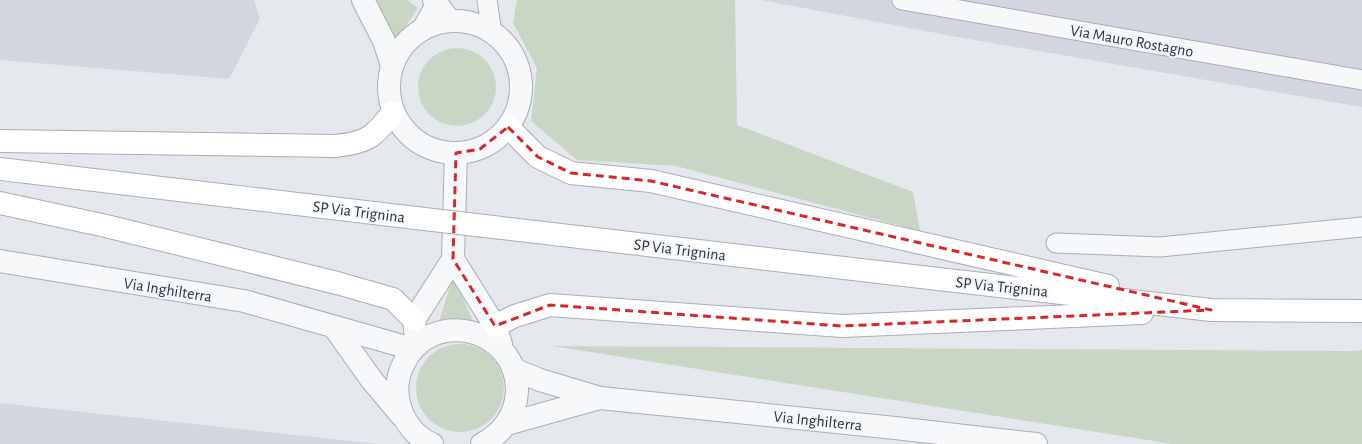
<svg xmlns="http://www.w3.org/2000/svg" width="1362" height="444" viewBox="0 0 1362 444" font-family="'Alegreya Sans',sans-serif">
  <style>
    .built { fill: #d2d6de }
    .green { fill: #c9d6c5 }
    .lines { fill: none; stroke-linecap: round; stroke-linejoin: round }
    .minor-casing { stroke: #a9aeb7; stroke-width: 21 }
    .tertiary-casing { stroke: #a9aeb7; stroke-width: 24 }
    .secondary-casing { stroke: #a9aeb7; stroke-width: 24 }
    .minor { stroke: #f7f8fa; stroke-width: 19 }
    .tertiary { stroke: #f7f8fa; stroke-width: 22 }
    .secondary { stroke: #fff; stroke-width: 22 }
    .secondary-bridge-casing { stroke: #a9aeb7; stroke-width: 24; stroke-linecap: butt }
    .secondary-bridge { stroke: #fff; stroke-width: 22 }
    .marked { fill: none; stroke: #d62828; stroke-width: 3; stroke-dasharray: 8 5; stroke-linejoin: round }
    .labels { text-anchor: middle; stroke-width: 4; stroke-linejoin: round; paint-order: stroke }
    .street-label { font-size: 16px; fill: #2b3445; stroke: #f4f6f9 }
  </style>
  <rect width="100%" height="100%" fill="#e4e7ec"/>
  <g class="built">
    <polygon points="0,0 254,0 260,19 229,79 0,60"/>
    <polygon points="761,0 1362,0 1362,107 952,36"/>
    <polygon points="0,403 378,444 0,444"/>
  </g>
  <g class="green">
    <polygon points="373,0 407,0 418,8 393,46"/>
    <polygon points="517,0 735,0 737,125 913,192 920,231 676,166 577,160 531,121 537,68 513,23"/>
    <circle cx="457" cy="87" r="39"/>
    <polygon points="453,276 473,321 439,322"/>
    <circle cx="460" cy="388" r="44"/>
    <polygon points="552,346 1351,351 1362,350 1362,444 1173,444"/>
  </g>
  <g class="lines">
    <defs>
      <g id="minor">
        <polyline points="487,0 492,33"/>
        <polyline points="902,0 1362,80"/>
        <polyline points="421,30 438,0"/>
        <polyline points="1056,243 1160,247 1362,227"/>
      </g>
      <g id="tertiary">
        <polyline points="363,0 384,41 392,66"/>
        <polyline points="434,0 450,21"/>
        <circle cx="455" cy="87" r="66"/>
        <polyline points="453,259 495,326 501,344"/>
        <polyline points="0,261 244,301 413,349"/>
        <polyline points="334,327 371,379 401,415"/>
        <polyline points="416,338 414,320 453,259 456,153"/>
        <polyline points="513,369 540,380 600,398 895,428 1036,444"/>
        <polyline points="507,424 600,398"/>
        <path d="M432,444c-17,-7 -29,-23 -33,-41 -3,-13 -2,-26 4,-38 26,-59 115,-38 114,26 -1,24 -15,43 -35,53"/>
      </g>
      <g id="secondary">
        <polyline points="508,127 538,157 571,173 651,181 1108,286"/>
        <path d="M0,141l335,5c32,-3 39,-9 58,-34"/>
        <polyline points="0,169 416,218"/>
        <polyline points="0,203 106,226 337,283 393,299 414,320"/>
        <polyline points="493,227 947,280 1211,310 1362,311"/>
        <polyline points="495,326 515,316 550,305 842,326 1142,313"/>
      </g>
    </defs>
    <use href="#minor" class="minor-casing"/>
    <use href="#tertiary" class="tertiary-casing"/>
    <use href="#secondary" class="secondary-casing"/>
    <use href="#minor" class="minor"/>
    <use href="#tertiary" class="tertiary"/>
    <use href="#secondary" class="secondary"/>
    <defs>
      <polyline id="secondary-bridge" points="416,218 493,227"/>
    </defs>
    <use href="#secondary-bridge" class="secondary-bridge-casing"/>
    <use href="#secondary-bridge" class="secondary-bridge"/>
  </g>
  <path class="marked" d="M508,127l30,30 33,16 80,8 560,129 -369,16 -292,-21 -55,21 -42,-67 3,-106 24,-4z"/>
  <g class="labels">
    <g class="street-label">
      <text transform="translate(1132 40) rotate(10)" y="6">Via Mauro Rostagno</text>
      <text transform="translate(359 211) rotate(7)" y="6">SP Via Trignina</text>
      <text transform="translate(680 249) rotate(7)" y="6">SP Via Trignina</text>
      <text transform="translate(1002 286) rotate(6)" y="6">SP Via Trignina</text>
      <text transform="translate(168 289) rotate(9)" y="6">Via Inghilterra</text>
      <text transform="translate(818 420) rotate(6)" y="6">Via Inghilterra</text>
    </g>
  </g>
</svg>
